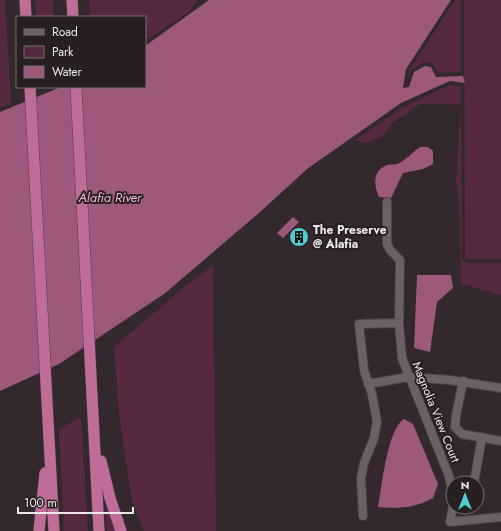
<svg xmlns="http://www.w3.org/2000/svg" width="501" height="531" viewBox="0 0 501 531" font-family="Jost,sans-serif">
  <style>
    .green { fill: #562841 }
    .water { fill: #9d597c }
    .lines { fill: none; stroke-linecap: round; stroke-linejoin: round }
    .minor-casing { stroke: #4d4448; stroke-width: 10 }
    .highway-casing { stroke: #4d4448; stroke-width: 12 }
    .minor { stroke: #6b6065; stroke-width: 8 }
    .highway { stroke: #c06c98; stroke-width: 11 }
    .labels { text-anchor: middle; stroke-width: 4; stroke-linejoin: round; paint-order: stroke }
    .poi-label { font-size: 12px; font-weight: bold; fill: #eee7ea; stroke: #281f23; text-anchor: start }
    .street-label { font-size: 12px; fill: #eee7ea; stroke: #281f23 }
    .water-label { font-size: 13px; font-style: italic; fill: #f6bad7; stroke: #281f23 }
  </style>
  <rect width="100%" height="100%" fill="#32282d"/>
  <g class="green">
    <polygon points="0,0 5,0 11,103 0,108"/>
    <polygon points="35,0 53,0 54,17 36,17"/>
    <polygon points="89,0 197,0 190,11 145,41 145,17 90,17"/>
    <polygon points="455,0 461,0 461,72 438,73 433,64 425,62 411,70 408,79 409,71"/>
    <polygon points="464,0 501,0 501,259 465,259"/>
    <polygon points="450,85 461,86 462,259 465,263 501,263 501,295 461,284 459,198 456,183 461,104 420,104 394,122 382,137 364,143 355,140 403,107"/>
    <polygon points="213,265 216,531 144,531 132,501 119,415 114,347 184,287"/>
    <polygon points="81,417 88,531 64,531 59,429"/>
    <polygon points="110,509 118,531 107,531 105,511"/>
  </g>
  <g class="water">
    <polygon points="209,0 451,0 406,69 403,88 409,87 414,72 425,66 431,67 436,77 463,76 465,83 450,81 401,103 307,169 259,213 164,294 59,364 0,391 0,112 61,87 145,87 145,46"/>
    <path d="M420,147h8l5,4v13l-10,5 -20,4 -12,25 -12,-1c-5,-12 -7,-26 8,-32 3,-1 7,0 10,-1 8,-3 16,-12 23,-17z"/>
    <polygon points="293,217 299,222 283,238 277,233"/>
    <polygon points="417,275 451,275 453,288 437,302 430,352 414,348"/>
    <path d="M404,419l9,5 25,60 -5,14c-18,10 -34,11 -55,9 4,-21 9,-77 26,-88z"/>
  </g>
  <g class="lines">
    <defs>
      <g id="minor">
        <polyline points="387,202 387,244 390,250 400,260 399,323 402,358 449,476 453,493"/>
        <polyline points="463,381 456,416 455,427 462,434 501,441"/>
        <polyline points="368,384 408,377 450,380 501,388"/>
        <polyline points="474,483 482,437"/>
        <polyline points="453,506 450,522 501,517"/>
        <polyline points="363,516 361,478 364,463 374,438 377,422 372,394 364,370 359,324 399,323"/>
      </g>
      <g id="highway">
        <polyline points="25,0 26,17"/>
        <polyline points="72,0 73,17"/>
        <polyline points="30,87 54,531"/>
        <polyline points="76,87 99,531"/>
        <polyline points="101,461 110,498 121,531"/>
        <polyline points="39,531 45,473"/>
      </g>
    </defs>
    <use href="#minor" class="minor-casing"/>
    <use href="#highway" class="highway-casing"/>
    <use href="#minor" class="minor"/>
    <use href="#highway" class="highway"/>
  </g>
  <defs>
    <symbol id="building-disc" viewBox="-11 -11 22 22"><circle r="9.5" fill="#51ccd1" stroke="#281f23"/><path d="M-4-6H4V6H1V3H-1V6H-4ZM-2.5-4.3h1.7v1.8h-1.7ZM.8-4.3h1.7v1.8H.8ZM-2.5-1h1.7V.8h-1.7ZM.8-1h1.7V.8H.8Z" fill="#111"/></symbol>
  </defs>
  <g fill-rule="evenodd">
    <use href="#building-disc" x="288" y="226" width="22" height="22"/>
  </g>
  <g class="labels">
    <g class="poi-label">
      <text x="313" y="234">The Preserve<tspan x="313" dy="14">@ Alafia</tspan></text>
    </g>
    <g class="street-label">
      <text transform="translate(436 412) rotate(68)" y="4">Magnolia View Court</text>
    </g>
    <g class="water-label">
      <text x="110" y="202">Alafia River</text>
    </g>
  </g>
  <rect x="16" y="16" width="130" height="72" fill="#281f23" stroke="#776f73"/>
  <rect x="24" y="29" width="20" height="6" fill="#6b6065" stroke="#776f73"/>
  <text x="52" y="36" font-size="12" fill="#eee7ea">Road</text>
  <rect x="24" y="46" width="20" height="12" fill="#562841" stroke="#776f73"/>
  <text x="52" y="56" font-size="12" fill="#eee7ea">Park</text>
  <rect x="24" y="66" width="20" height="12" fill="#9d597c" stroke="#776f73"/>
  <text x="52" y="76" font-size="12" fill="#eee7ea">Water</text>
  <g transform="translate(465 495)"><circle r="19" fill="#281f23" stroke="#776f73"/>
  <path d="M0-3L7 15L0 10L-7 15Z" fill="#51ccd1"/>
  <text y="-6" font-size="11" font-weight="bold" text-anchor="middle" fill="#eee7ea">N</text>
  </g>
  <path d="M18 507v6h115v-6" fill="none" stroke="#eee7ea" stroke-width="2"/>
  <text x="24" y="507" font-size="12" fill="#eee7ea" stroke="#281f23" stroke-width="3" paint-order="stroke">100 m</text>
</svg>
